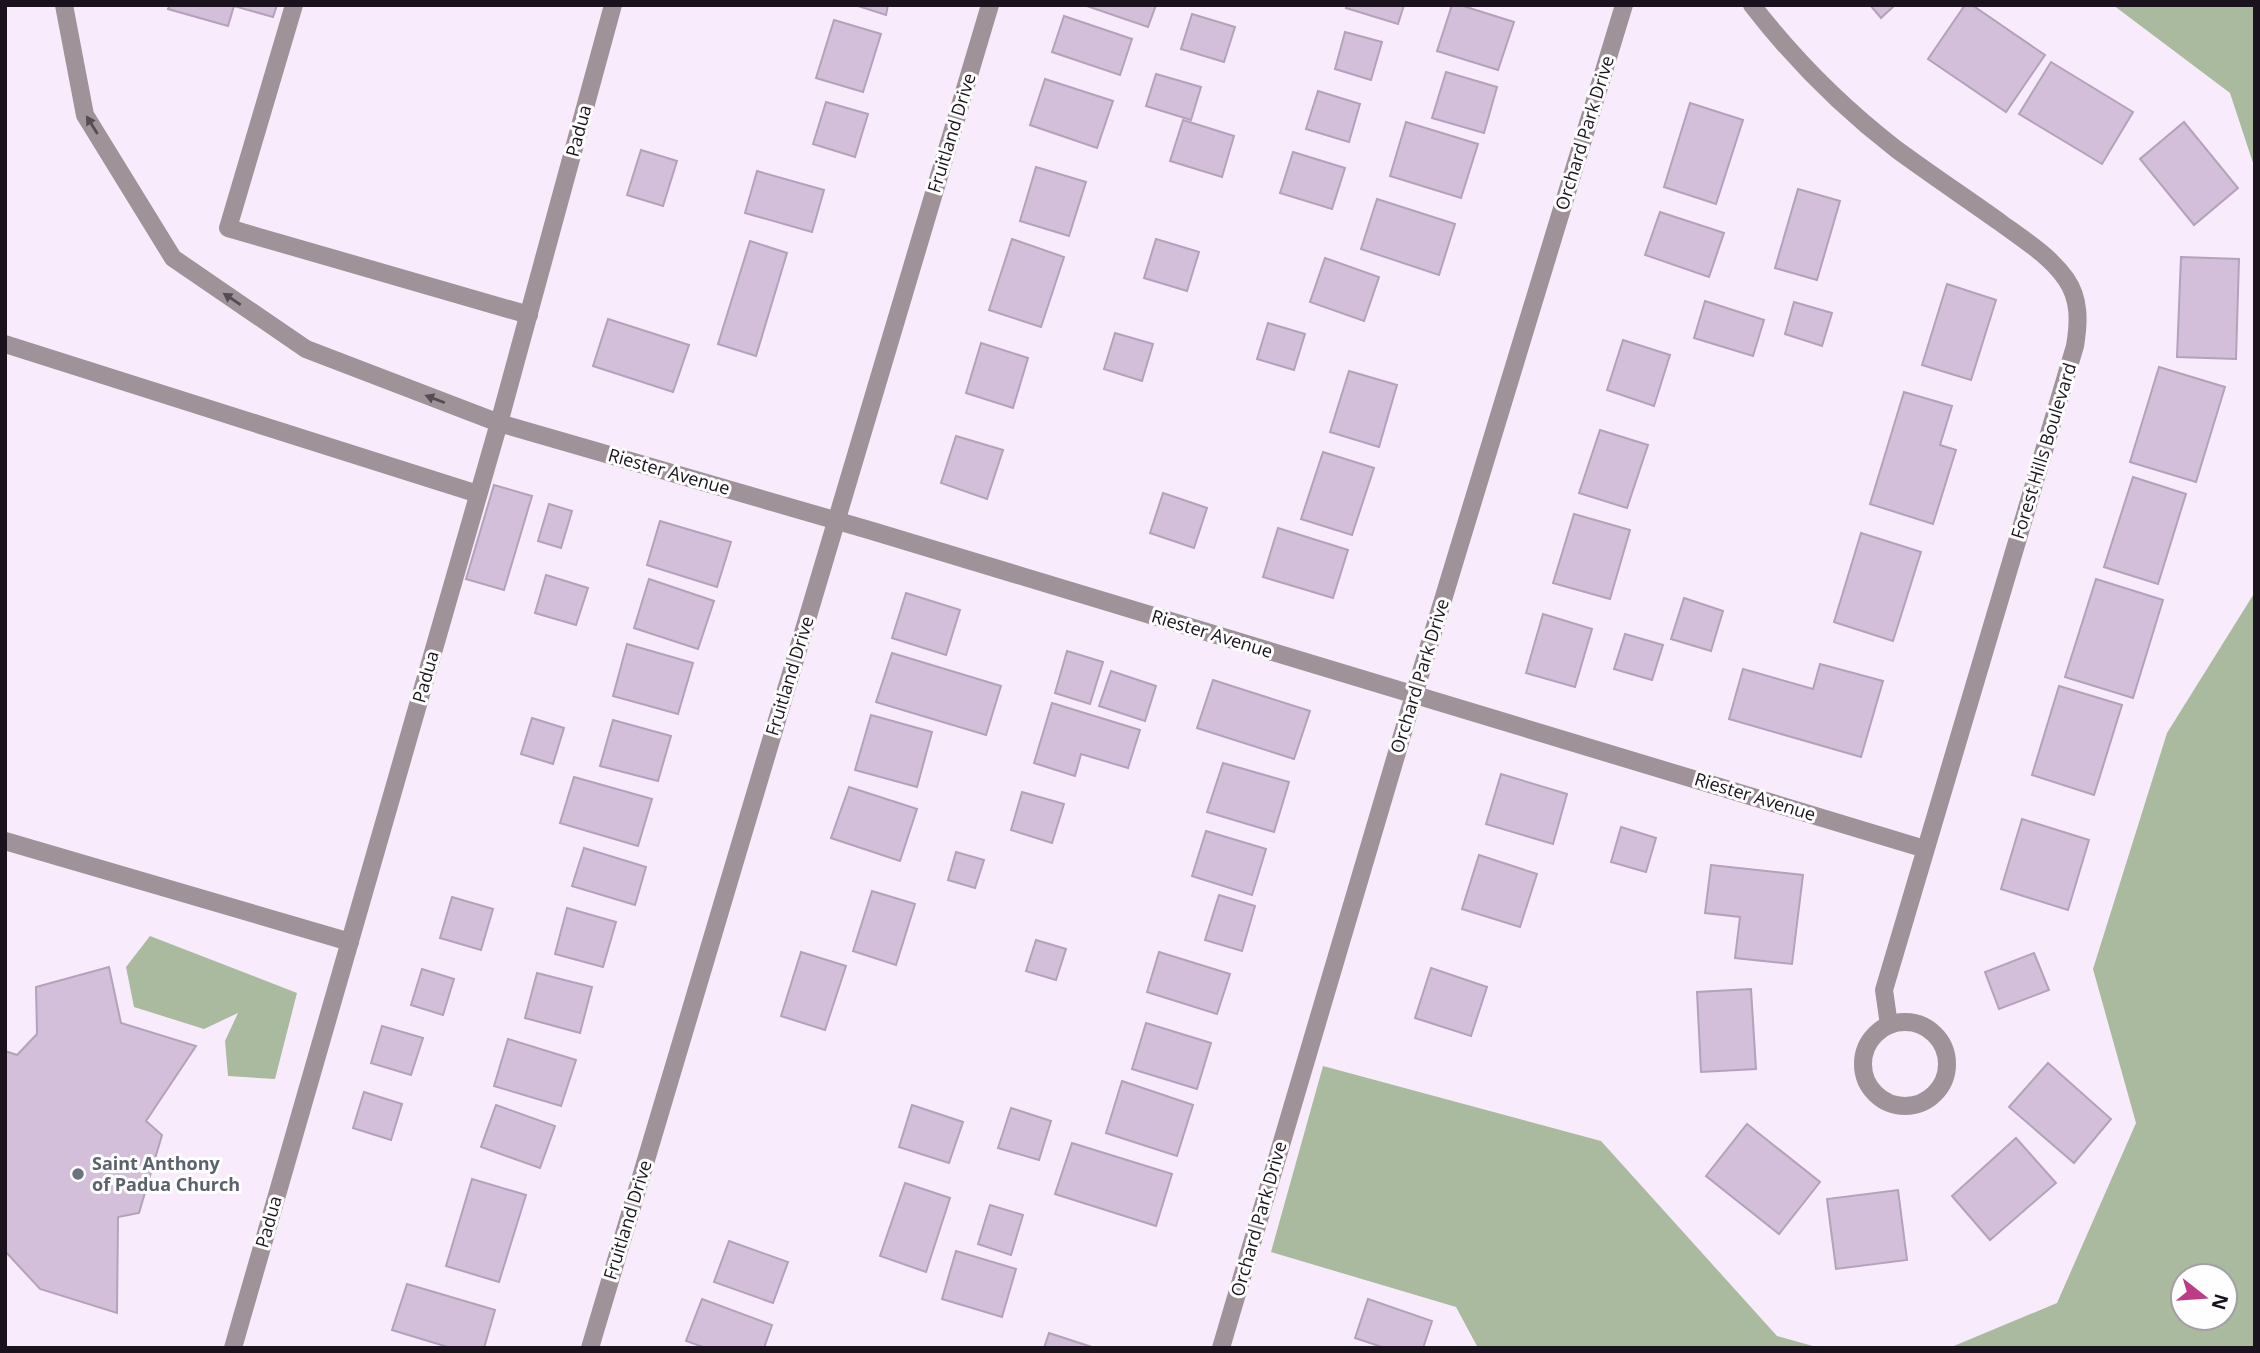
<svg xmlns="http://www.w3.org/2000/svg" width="2260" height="1353" viewBox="0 0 2260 1353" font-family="'Open Sans',sans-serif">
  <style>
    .forest { fill: #a9ba9e; fill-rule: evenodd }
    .building { fill: #d3bfda; stroke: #b4a1ba; stroke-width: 2 }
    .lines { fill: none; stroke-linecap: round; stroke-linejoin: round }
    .lane { stroke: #9f9298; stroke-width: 18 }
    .street { stroke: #9f9298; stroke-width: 18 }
    .oneway { fill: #564c54 }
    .worship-dot { fill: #6b7280; stroke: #fefefe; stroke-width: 2.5 }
    .labels { text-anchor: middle; stroke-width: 6; stroke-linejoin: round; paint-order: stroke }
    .street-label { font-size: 18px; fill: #1a131d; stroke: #fefefe }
    .worship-label { font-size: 18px; font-weight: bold; fill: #5b616d; stroke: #fefefe; text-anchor: start }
  </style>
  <rect width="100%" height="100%" fill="#f8ecfc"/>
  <g class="forest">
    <polygon points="2113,5 2255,5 2255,169 2230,93"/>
    <path d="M2255,592v756h-306l108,-45 79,-180 -43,-154 74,-236zM2183,1276h42v42h-42z"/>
    <polygon points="150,936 297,993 275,1079 228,1076 225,1041 238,1013 204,1029 134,1007 126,967"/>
    <polygon points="1323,1066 1601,1141 1777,1336 1820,1348 1478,1348 1456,1307 1271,1252"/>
  </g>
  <g class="building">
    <polygon points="170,5 277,5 273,17 234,6 228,26 168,9"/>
    <polygon points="855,5 888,5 886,15"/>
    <polygon points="1084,5 1156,5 1148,27"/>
    <polygon points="1347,5 1404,5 1398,24 1346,8"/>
    <polygon points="1452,5 1460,5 1514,22 1498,70 1437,51"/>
    <polygon points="1870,5 1895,5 1881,18"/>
    <polygon points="1965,5 1972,5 2045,55 2006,112 1928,59"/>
    <polygon points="1192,14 1235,27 1224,62 1181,49"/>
    <polygon points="1064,16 1132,39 1120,75 1052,52"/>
    <polygon points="834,20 881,34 863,92 816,78"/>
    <polygon points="1345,32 1382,42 1371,80 1335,69"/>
    <polygon points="2051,62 2133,112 2102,164 2019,114"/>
    <polygon points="1446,72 1497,87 1484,133 1432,118"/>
    <polygon points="1156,74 1201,87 1191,120 1146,106"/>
    <polygon points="1045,79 1113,101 1097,148 1030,125"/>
    <polygon points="1318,91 1360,104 1349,142 1306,129"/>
    <polygon points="826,102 868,114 855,157 813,144"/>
    <polygon points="1690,103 1743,120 1716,204 1664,187"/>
    <polygon points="1183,120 1234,136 1222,177 1170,161"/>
    <polygon points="1406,122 1478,144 1461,198 1390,176"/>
    <polygon points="2184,122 2238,188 2194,225 2140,159"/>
    <polygon points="641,150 677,161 663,206 627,195"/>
    <polygon points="1293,152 1345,168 1332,209 1280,193"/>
    <polygon points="1036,167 1086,182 1069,236 1020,221"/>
    <polygon points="757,171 824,190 812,232 745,213"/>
    <polygon points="1798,189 1840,201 1817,280 1775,268"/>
    <polygon points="1377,199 1455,224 1439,275 1361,249"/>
    <polygon points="1660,212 1724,233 1709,277 1645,255"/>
    <polygon points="1012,239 1064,257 1041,327 989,310"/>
    <polygon points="1156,239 1199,252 1187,291 1144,278"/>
    <polygon points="750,241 787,253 756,356 718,344"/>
    <polygon points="2181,257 2239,259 2236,359 2177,357"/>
    <polygon points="1325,258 1379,277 1364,321 1310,302"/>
    <polygon points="1947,284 1996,300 1971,380 1922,365"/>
    <polygon points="1705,301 1764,320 1753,356 1694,338"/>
    <polygon points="1794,302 1832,313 1822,346 1785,334"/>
    <polygon points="608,319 689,345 673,392 593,366"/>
    <polygon points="1268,323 1305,334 1294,370 1257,359"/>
    <polygon points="1115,333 1153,344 1142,381 1104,369"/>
    <polygon points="1623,340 1670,355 1654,406 1607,390"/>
    <polygon points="981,343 1028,358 1013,408 966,393"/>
    <polygon points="2159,367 2225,387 2196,482 2130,462"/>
    <polygon points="1349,371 1397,385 1379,447 1330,432"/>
    <polygon points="1904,392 1952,406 1940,445 1956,450 1933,524 1870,504"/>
    <polygon points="1600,430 1648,445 1627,508 1579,493"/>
    <polygon points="956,436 1003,450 987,499 941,483"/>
    <polygon points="1323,452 1374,468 1352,535 1301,519"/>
    <polygon points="2133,477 2186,494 2158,584 2104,567"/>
    <polygon points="494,485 532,496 504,590 466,579"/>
    <polygon points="1163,493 1207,508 1194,548 1150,533"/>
    <polygon points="549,504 572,511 561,548 538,541"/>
    <polygon points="1574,514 1630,530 1610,599 1553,583"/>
    <polygon points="660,521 731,542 717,587 647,565"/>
    <polygon points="1278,528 1348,550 1333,598 1263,577"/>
    <polygon points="1861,533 1921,552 1893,641 1834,622"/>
    <polygon points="546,575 588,588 576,625 535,613"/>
    <polygon points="649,579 714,601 698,649 634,628"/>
    <polygon points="2096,579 2163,600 2133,698 2065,677"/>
    <polygon points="906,593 960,610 946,655 892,638"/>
    <polygon points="1684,598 1723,611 1711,651 1671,639"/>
    <polygon points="1543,614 1592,629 1575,687 1526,673"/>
    <polygon points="1625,634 1663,645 1652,680 1614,669"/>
    <polygon points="627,644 693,663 678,714 613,696"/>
    <polygon points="1067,651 1103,662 1090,704 1055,693"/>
    <polygon points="892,653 1001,686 986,735 876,702"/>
    <polygon points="1820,664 1883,681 1861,757 1729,719 1743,669 1813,689"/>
    <polygon points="1111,671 1156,686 1145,721 1099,706"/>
    <polygon points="1213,680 1310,711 1294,759 1197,728"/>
    <polygon points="2059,686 2122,705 2094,795 2032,775"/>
    <polygon points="1052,703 1140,730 1128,768 1081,754 1075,776 1034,763"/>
    <polygon points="871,715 932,732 917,787 855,770"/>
    <polygon points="532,718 564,728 553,764 521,754"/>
    <polygon points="613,720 671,736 658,781 600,766"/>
    <polygon points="1223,763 1289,782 1274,832 1207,812"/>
    <polygon points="1501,774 1567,794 1553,844 1486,824"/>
    <polygon points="574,777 652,799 638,846 560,823"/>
    <polygon points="849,787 917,809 900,861 831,838"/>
    <polygon points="1022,792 1064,804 1052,843 1011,830"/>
    <polygon points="2022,819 2089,840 2068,910 2001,889"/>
    <polygon points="1621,827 1656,838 1646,872 1611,862"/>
    <polygon points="1206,831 1266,849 1252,895 1192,876"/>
    <polygon points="584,848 646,867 635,905 572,886"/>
    <polygon points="956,852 984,860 975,888 948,880"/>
    <polygon points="1479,855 1537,874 1520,927 1462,909"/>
    <polygon points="1711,865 1803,875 1792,964 1735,958 1740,917 1705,913"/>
    <polygon points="872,891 915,904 896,965 853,951"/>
    <polygon points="1219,895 1255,906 1242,951 1205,940"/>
    <polygon points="452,897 493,909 481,950 440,938"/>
    <polygon points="567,908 616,922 603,967 555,954"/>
    <polygon points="1036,940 1066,949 1056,980 1026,971"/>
    <polygon points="801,952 846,966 825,1030 781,1016"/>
    <polygon points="1159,952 1230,974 1217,1014 1147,992"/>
    <polygon points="2034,953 2049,990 1999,1009 1985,972"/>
    <polygon points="109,967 121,1023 196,1046 146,1121 162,1135 139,1213 118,1217 117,1313 40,1289 5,1251 5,1051 17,1055 37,1034 36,987"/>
    <polygon points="1431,968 1487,987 1471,1036 1415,1018"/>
    <polygon points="422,969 454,979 443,1015 411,1005"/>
    <polygon points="537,973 592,987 580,1033 525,1018"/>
    <polygon points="1751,989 1756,1069 1701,1072 1697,992"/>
    <polygon points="1146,1023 1211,1043 1197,1089 1132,1069"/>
    <polygon points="382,1026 423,1038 411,1075 371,1063"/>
    <polygon points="508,1039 576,1060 561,1106 494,1086"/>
    <polygon points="2048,1063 2111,1119 2074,1163 2009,1107"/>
    <polygon points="1122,1081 1193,1105 1177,1156 1106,1133"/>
    <polygon points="364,1092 402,1104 391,1140 353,1128"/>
    <polygon points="496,1105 555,1126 540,1168 481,1147"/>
    <polygon points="912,1105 963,1122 949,1163 899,1147"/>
    <polygon points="1011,1108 1051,1121 1039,1160 998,1148"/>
    <polygon points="1747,1124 1820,1182 1779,1234 1706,1176"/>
    <polygon points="2016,1138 2056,1183 1990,1240 1952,1196"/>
    <polygon points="1072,1143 1172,1174 1156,1226 1055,1194"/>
    <polygon points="472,1179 526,1195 499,1282 446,1266"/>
    <polygon points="905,1183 950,1198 926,1272 880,1256"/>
    <polygon points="1898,1190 1907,1260 1836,1269 1827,1199"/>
    <polygon points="990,1205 1023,1215 1011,1255 978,1244"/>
    <polygon points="729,1241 788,1262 773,1303 714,1282"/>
    <polygon points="956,1251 1016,1269 1002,1317 942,1299"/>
    <polygon points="407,1284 495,1310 484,1348 451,1348 392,1330"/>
    <polygon points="702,1299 772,1325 764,1348 706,1348 686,1341"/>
    <polygon points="1368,1299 1432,1321 1423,1348 1385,1348 1355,1338"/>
    <polygon points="1049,1333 1095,1348 1044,1348"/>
  </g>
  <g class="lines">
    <g class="lane">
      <polyline points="64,5 85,115 173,258 306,349 499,423"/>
      <polyline points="294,5 228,228 529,315"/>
      <polyline points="5,344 478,494"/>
      <polyline points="5,841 350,942"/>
      <polyline points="233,1348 499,423 613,5"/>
    </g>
    <g class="street">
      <path d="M1752,5c41,53 91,103 144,144 34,25 70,49 105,74 22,16 49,33 65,56 14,20 13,43 9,67l-191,644 5,35"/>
      <polyline points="499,423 869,530 1925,849"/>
      <circle cx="1905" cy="1064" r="42"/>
      <polyline points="590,1348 990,5"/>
      <polyline points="1221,1348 1414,695 1624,5"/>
    </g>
  </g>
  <defs><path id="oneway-solid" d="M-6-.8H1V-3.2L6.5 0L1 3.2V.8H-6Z" transform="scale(1.75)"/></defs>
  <g class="oneway">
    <use href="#oneway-solid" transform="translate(92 125) rotate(-122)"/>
    <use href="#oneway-solid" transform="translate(232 299) rotate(-146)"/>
    <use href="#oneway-solid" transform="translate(435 399) rotate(-159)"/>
  </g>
  <circle class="worship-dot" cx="78" cy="1174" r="7"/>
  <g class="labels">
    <g class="street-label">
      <text transform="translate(579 131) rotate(-75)" y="6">Padua</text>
      <text transform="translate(952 133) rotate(-73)" y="6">Fruitland Drive</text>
      <text transform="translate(1585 133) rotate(-73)" y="6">Orchard Park Drive</text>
      <text transform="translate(2044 451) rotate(-73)" y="6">Forest Hills Boulevard</text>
      <text transform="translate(669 472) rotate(16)" y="6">Riester Avenue</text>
      <text transform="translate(1212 634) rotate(17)" y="6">Riester Avenue</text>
      <text transform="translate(790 676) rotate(-73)" y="6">Fruitland Drive</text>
      <text transform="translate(1420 676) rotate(-73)" y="6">Orchard Park Drive</text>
      <text transform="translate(426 677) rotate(-74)" y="6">Padua</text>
      <text transform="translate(1755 797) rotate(17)" y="6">Riester Avenue</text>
      <text transform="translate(1259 1219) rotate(-74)" y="6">Orchard Park Drive</text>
      <text transform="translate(628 1220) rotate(-73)" y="6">Fruitland Drive</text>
      <text transform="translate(269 1222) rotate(-74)" y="6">Padua</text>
    </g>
    <g class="worship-label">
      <text x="92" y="1170">Saint Anthony<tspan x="92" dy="21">of Padua Church</tspan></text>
    </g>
  </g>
  <rect width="2260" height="1353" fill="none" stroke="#1a131d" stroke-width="14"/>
  <g transform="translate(2204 1297) rotate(107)"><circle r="33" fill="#fefefe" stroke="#a3a0a4" stroke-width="2"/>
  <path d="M0-5L12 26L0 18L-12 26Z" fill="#bd3c85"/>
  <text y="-10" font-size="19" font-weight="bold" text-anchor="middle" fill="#1a131d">N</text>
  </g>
</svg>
